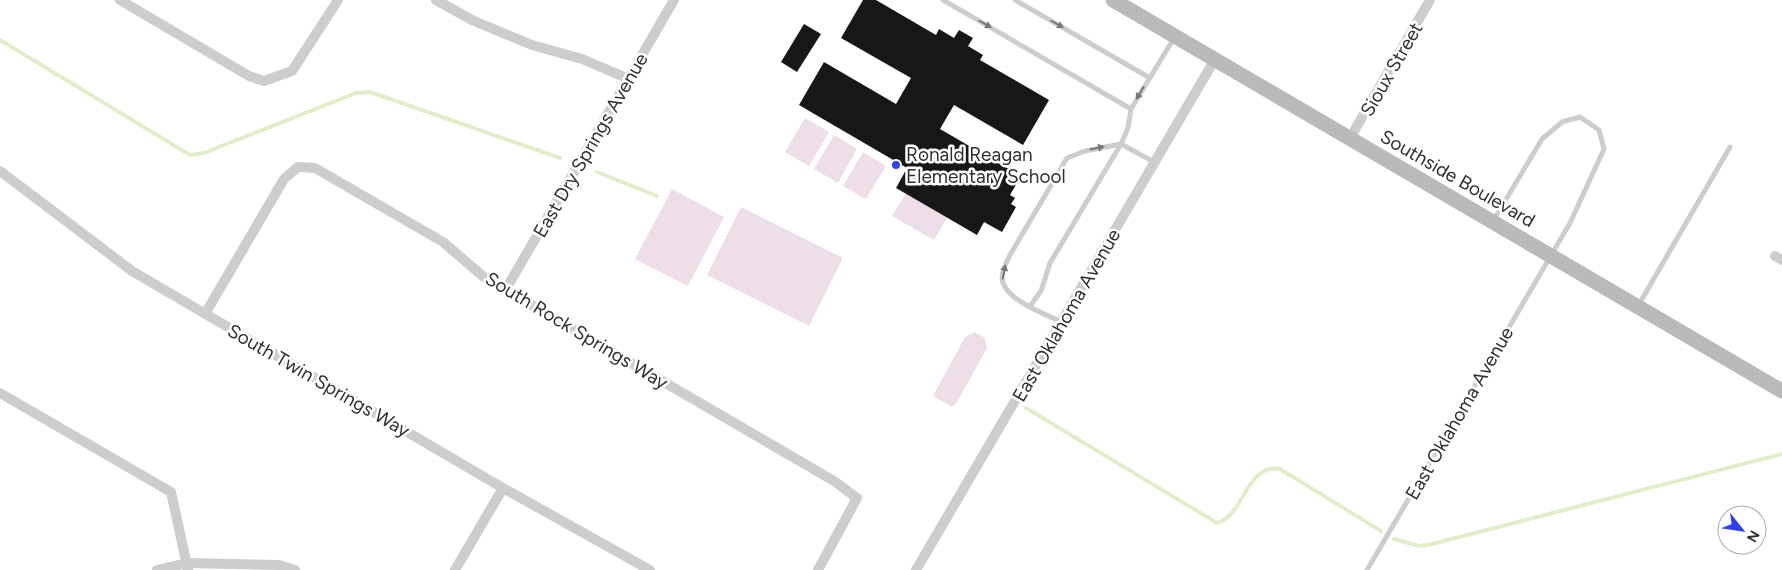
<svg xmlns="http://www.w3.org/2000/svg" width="1782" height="570" viewBox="0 0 1782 570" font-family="Figtree,sans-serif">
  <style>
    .green { fill: #eedee7 }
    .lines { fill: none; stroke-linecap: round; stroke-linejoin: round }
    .stream { stroke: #e1eeca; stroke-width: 4 }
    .building { fill: #171717 }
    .lane { stroke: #cdcdcd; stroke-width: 5 }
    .street { stroke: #cdcdcd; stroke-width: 10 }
    .secondary { stroke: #bababa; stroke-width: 15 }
    .oneway { fill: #777 }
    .poi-dot { fill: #2e41ec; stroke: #fff; stroke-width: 2 }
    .labels { text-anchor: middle; stroke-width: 5; stroke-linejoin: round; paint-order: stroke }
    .street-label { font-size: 19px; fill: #303030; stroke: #fff }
    .poi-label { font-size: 19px; fill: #303030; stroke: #fff; text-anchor: start }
  </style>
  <rect width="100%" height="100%" fill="#fff"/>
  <g class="green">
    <polygon points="805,118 829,132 809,166 785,152"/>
    <polygon points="834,135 857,149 838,183 814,169"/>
    <polygon points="863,152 886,166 866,199 843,186"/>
    <polygon points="672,189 724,217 688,286 635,259"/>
    <polygon points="906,193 947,218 934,240 892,216"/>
    <polygon points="741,207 843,258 809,326 707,275"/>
    <polygon points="975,332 985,338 987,348 956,404 952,407 933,396 965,337"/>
  </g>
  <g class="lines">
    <g class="stream">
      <polyline points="0,40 190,155 204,153 356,93 370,92 560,158"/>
      <polyline points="597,172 657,196"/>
      <path d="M1026,408l191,115c28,-8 29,-60 63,-54l101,62"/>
      <polyline points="1394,539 1419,546 1432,544 1782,454"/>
    </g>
  </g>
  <g class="building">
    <polygon points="863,0 876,0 936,35 939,29 954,38 959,30 973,38 968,46 983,55 980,60 1049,100 1023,145 954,105 940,129 1021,176 1010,195 1015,198 1011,204 1016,207 1002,232 984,222 977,235 896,188 907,168 799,105 824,62 896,104 911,78 841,38"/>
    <polygon points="804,24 821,34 797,72 781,62"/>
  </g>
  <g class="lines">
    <g class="lane">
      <polyline points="943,0 1131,109"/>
      <polyline points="1015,0 1150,78"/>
      <polyline points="1030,306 1041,291 1050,263 1121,144 1128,128 1131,109 1174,38"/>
      <polyline points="1638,306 1730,147"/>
      <path d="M1062,322c-17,-8 -60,-23 -60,-45 0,-8 5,-15 8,-22l57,-97 18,-7 36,-7 33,18"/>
      <polyline points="1367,570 1570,223 1604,149 1599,130 1580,117 1562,122 1542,139 1493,221"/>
    </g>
    <g class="street">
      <polyline points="120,0 249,76 264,81 292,71 338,0"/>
      <polyline points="436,0 474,21 532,45 582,59 629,79"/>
      <polyline points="1350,138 1430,0"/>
      <polyline points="0,171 132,271 503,488 650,570"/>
      <polyline points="1775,256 1782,260"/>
      <polyline points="506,289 674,0"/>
      <polyline points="205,314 284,179 298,167 315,168 443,242 485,278 834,481 857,498 818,570"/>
      <polyline points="0,393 171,492 188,570"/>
      <polyline points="157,570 187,563 279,565 295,570"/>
      <polyline points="455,570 503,488"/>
      <polyline points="916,570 1215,59"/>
    </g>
    <polyline class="secondary" points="1113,0 1782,391"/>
  </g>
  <defs><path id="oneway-solid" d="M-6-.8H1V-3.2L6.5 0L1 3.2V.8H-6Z" transform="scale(1.25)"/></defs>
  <g class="oneway">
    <use href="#oneway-solid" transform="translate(985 24) rotate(30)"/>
    <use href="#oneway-solid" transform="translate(1057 24) rotate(30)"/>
    <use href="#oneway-solid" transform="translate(1140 93) rotate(121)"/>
    <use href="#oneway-solid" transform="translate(1097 148) rotate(-12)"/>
    <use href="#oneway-solid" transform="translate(1004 272) rotate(-79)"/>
  </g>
  <circle class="poi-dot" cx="896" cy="165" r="5"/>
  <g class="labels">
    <g class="street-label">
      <text transform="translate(1391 69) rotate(-60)" y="7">Sioux Street</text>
      <text transform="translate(590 145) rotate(-60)" y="7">East Dry Springs Avenue</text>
      <text transform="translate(1458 178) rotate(30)" y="7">Southside Boulevard</text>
      <text transform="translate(1066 315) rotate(-60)" y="7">East Oklahoma Avenue</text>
      <text transform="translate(577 330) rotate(31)" y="7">South Rock Springs Way</text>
      <text transform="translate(319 380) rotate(30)" y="7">South Twin Springs Way</text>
      <text transform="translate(1459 413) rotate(-60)" y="7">East Oklahoma Avenue</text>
    </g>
    <g class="poi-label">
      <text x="906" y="161">Ronald Reagan<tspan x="906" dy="22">Elementary School</tspan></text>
    </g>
  </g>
  <g transform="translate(1742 530) rotate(120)"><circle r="24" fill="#ffffff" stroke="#acacac"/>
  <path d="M0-4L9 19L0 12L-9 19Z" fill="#2e41ec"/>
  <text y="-8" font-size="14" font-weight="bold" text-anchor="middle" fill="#303030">N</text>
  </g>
</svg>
